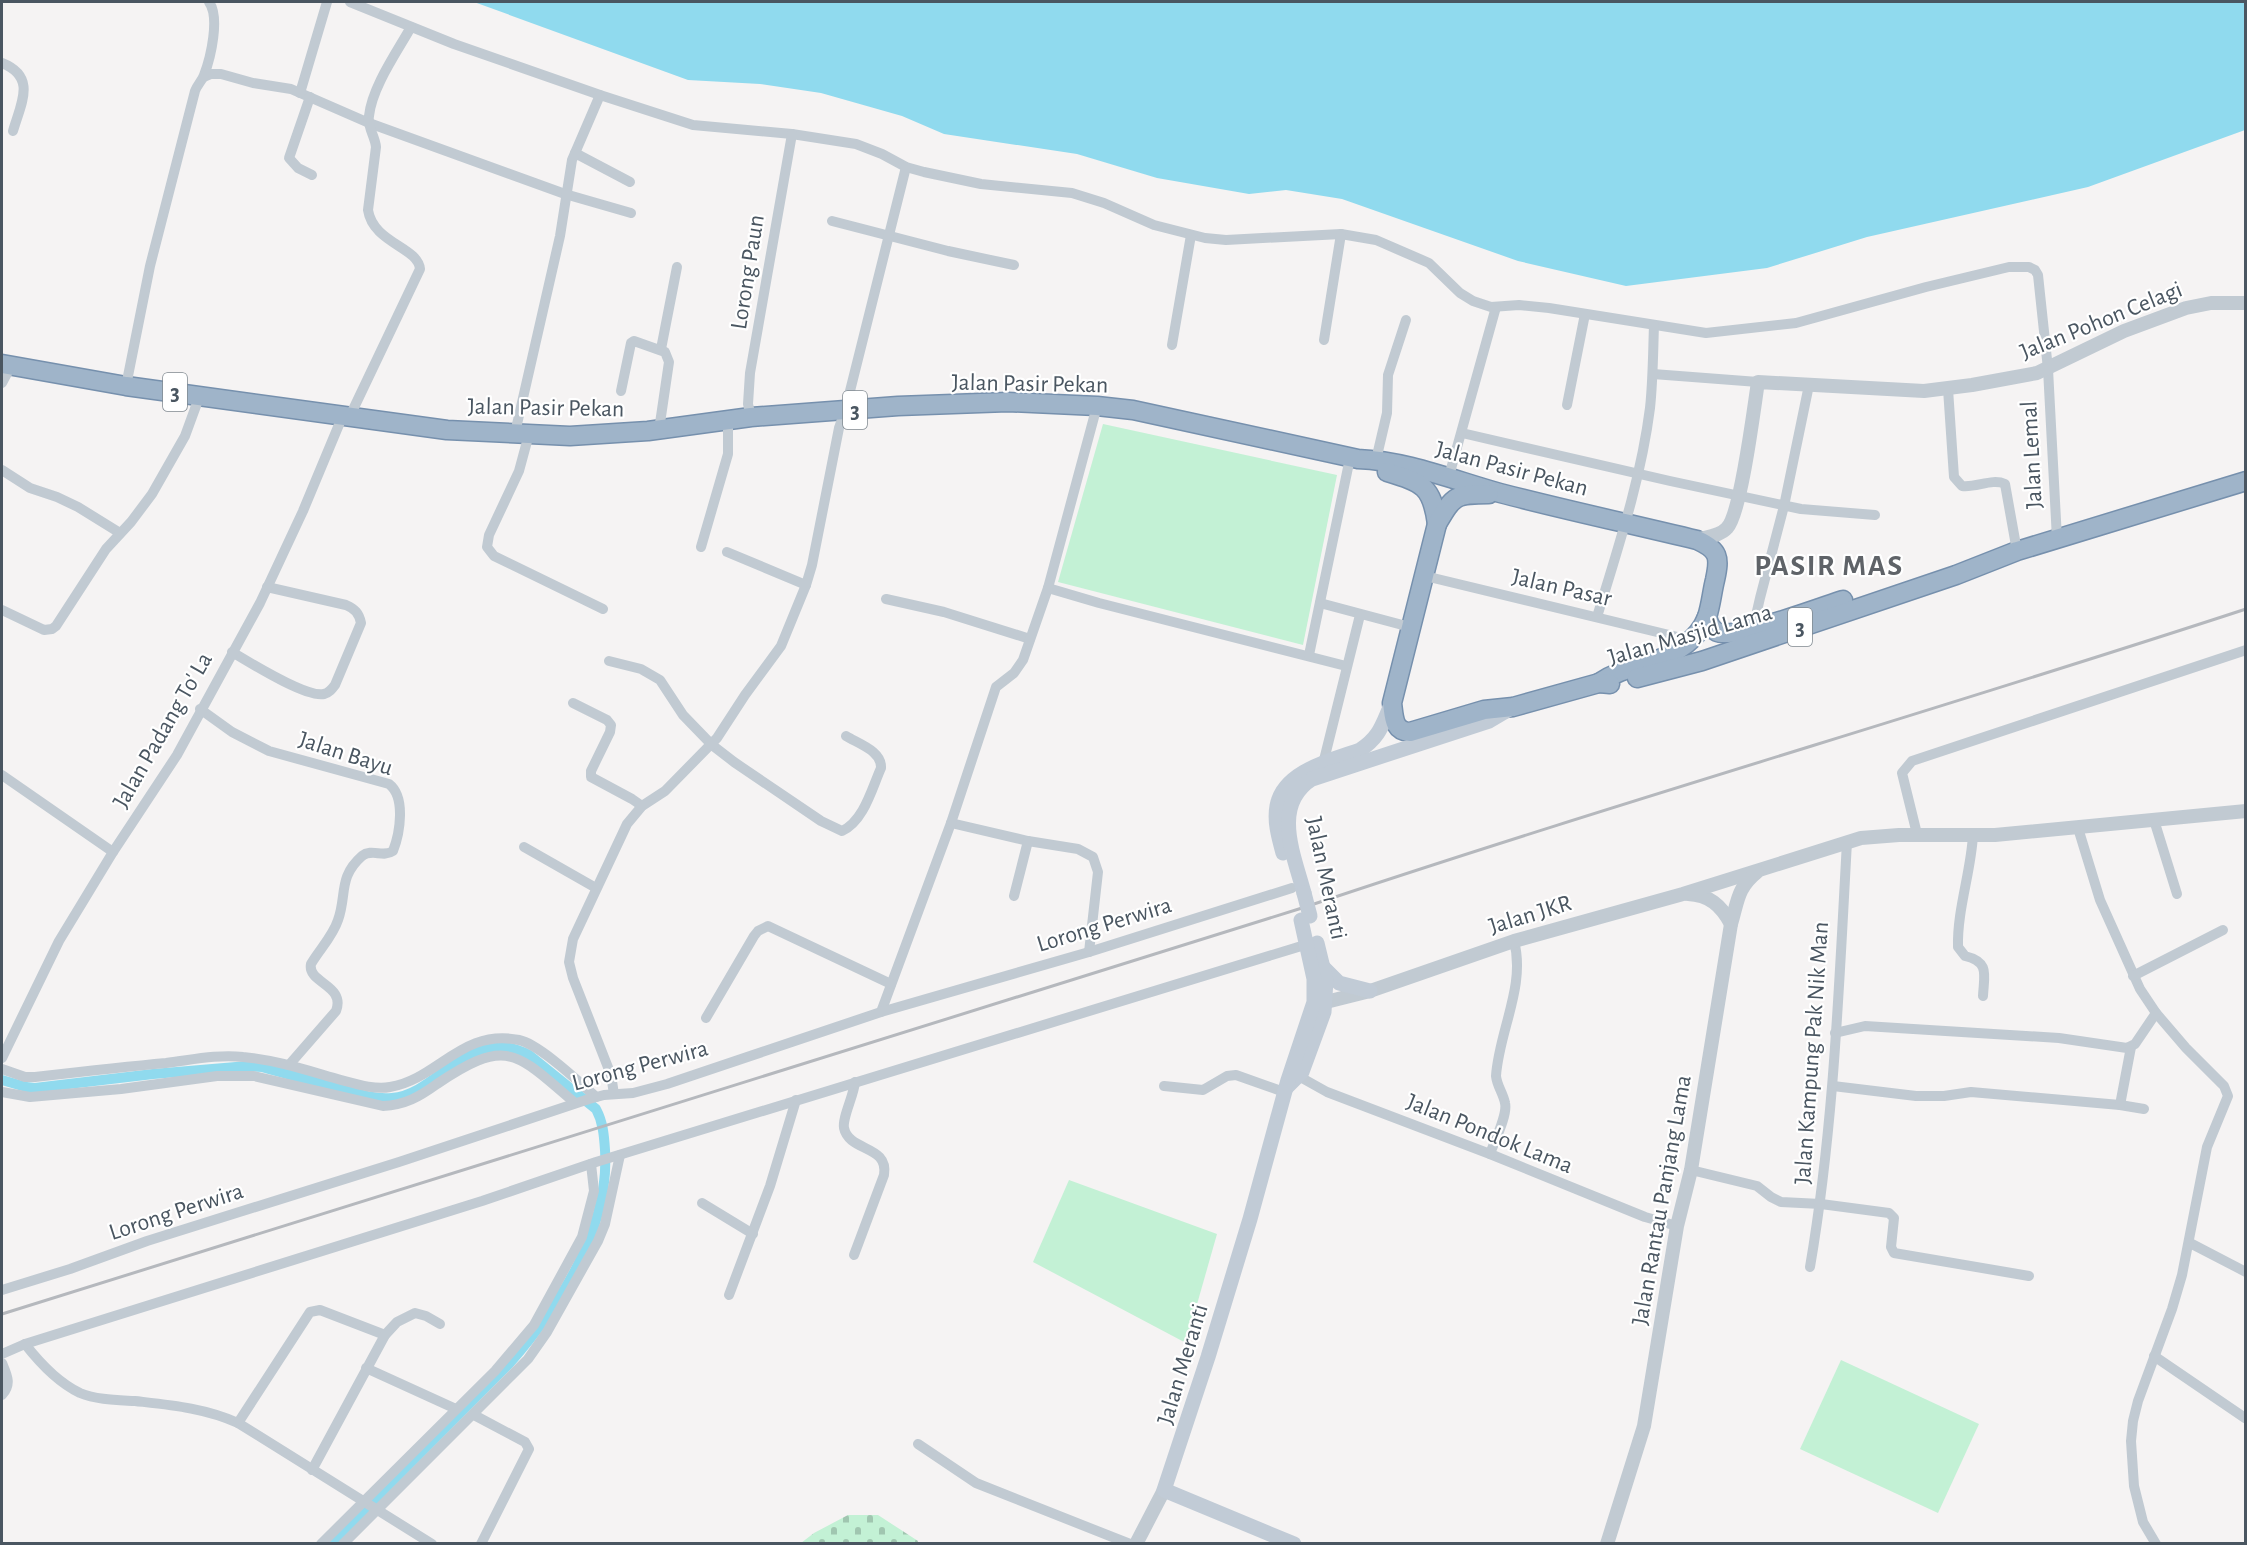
<svg xmlns="http://www.w3.org/2000/svg" width="2247" height="1545" viewBox="0 0 2247 1545" font-family="'Alegreya Sans',sans-serif">
  <style>
    .cemetery { fill: url(#cemetery-stones) }
    .pitch { fill: #c3f1d5 }
    .water { fill: #90daee }
    .lines { fill: none; stroke-linecap: round; stroke-linejoin: round }
    .canal { stroke: #90daee; stroke-width: 10 }
    .trunk-casing { stroke: #7690ad; stroke-width: 21 }
    .minor { stroke: #c1cad2; stroke-width: 10 }
    .tertiary { stroke: #c1cad2; stroke-width: 14 }
    .secondary { stroke: #c1cbd6; stroke-width: 15 }
    .trunk { stroke: #9fb4c9; stroke-width: 18 }
    .rail { stroke: #b5b8bd; stroke-width: 3 }
    .secondary-bridge { stroke: #c1cbd6; stroke-width: 15 }
    .labels { text-anchor: middle; stroke-width: 4.5; stroke-linejoin: round; paint-order: stroke }
    .shield { fill: #fff; stroke: #808990; stroke-width: 1.5 }
    .shield-label { font-size: 22px; font-weight: bold; fill: #4a5661 }
    .street-label { font-size: 24px; fill: #4a5661; stroke: #fff }
    .district-label { font-size: 30px; font-weight: bold; letter-spacing: 1.5px; fill: #5f6368; stroke: #fff }
  </style>
  <defs>
    <pattern id="cemetery-stones" width="16" height="16" patternUnits="userSpaceOnUse" patternTransform="scale(1.5)"><rect width="16" height="16" fill="#c3f1d5"/><path d="M2 7V4a2 2 0 0 1 4 0v3zM10 15v-3a2 2 0 0 1 4 0v3z" fill="#a0c6b0"/></pattern>
  </defs>
  <rect width="100%" height="100%" fill="#f5f3f3"/>
  <polygon class="cemetery" points="848,1515 878,1515 918,1541 917,1544 801,1543 814,1533"/>
  <g class="pitch">
    <polygon points="1103,424 1337,475 1303,645 1058,582"/>
    <polygon points="1069,1180 1217,1234 1186,1343 1033,1262"/>
    <polygon points="1841,1360 1979,1424 1938,1513 1800,1449"/>
  </g>
  <polygon class="water" points="474,2 2245,2 2245,130 2088,187 1867,237 1767,268 1626,286 1518,261 1342,199 1286,190 1249,194 1157,178 1077,154 944,134 902,116 821,93 760,84 688,80"/>
  <g class="lines">
    <path class="canal" d="M2,1080l24,7 9,1 118,-14 95,-8 14,1c24,7 48,13 71,20 19,5 40,13 59,11 48,-4 76,-75 137,-43l67,54c7,13 8,26 9,41 5,79 -46,157 -96,214l-179,180"/>
    <defs>
      <g id="trunk">
        <path d="M2,364l124,22 321,44 123,6 78,-5 103,-14 147,-11 110,-4 89,4 36,4 225,49c50,2 95,21 142,34 65,17 131,31 197,47 22,10 23,17 18,40 -3,12 -4,25 -8,37 -10,26 -36,39 -61,47 -18,5 -31,8 -47,19"/>
        <path d="M1387,472c36,11 45,14 50,52"/>
        <path d="M1489,494c-34,0 -35,1 -52,30l-45,179c2,14 1,28 18,29l74,-22 29,-3 86,-24 11,1"/>
        <path d="M1707,617c2,6 3,11 10,15 18,8 104,-25 126,-32"/>
        <polyline points="1637,678 1702,661 1956,575 2017,551 2246,481"/>
      </g>
    </defs>
    <use href="#trunk" class="trunk-casing"/>
    <g class="minor">
      <polyline points="350,2 454,44 600,95 693,125 792,134 856,144 882,154 906,167 924,172 981,184 1072,193 1104,203 1154,225 1205,238 1226,240 1341,234 1376,240 1429,263 1460,293 1473,301 1491,307 1519,305 1549,308 1706,333 1796,323 1926,287 2009,267 2029,267 2035,270 2038,275 2048,369 2057,539"/>
      <path d="M2,63c35,14 19,40 11,68"/>
      <polyline points="204,77 211,74 221,74 253,83 291,89 369,123 565,194 631,213"/>
      <polyline points="300,93 327,2"/>
      <polyline points="310,97 289,158 298,168 312,175"/>
      <polyline points="575,153 630,182"/>
      <polyline points="832,221 948,251 1014,265"/>
      <polyline points="1324,340 1341,234"/>
      <polyline points="1172,345 1191,235"/>
      <polyline points="661,349 677,267"/>
      <polyline points="1653,374 1758,382"/>
      <polyline points="2,383 11,366"/>
      <path d="M126,386l24,-120 45,-175c2,-6 7,-10 9,-16 7,-18 16,-58 5,-73"/>
      <path d="M1948,389l6,88 8,9c14,2 30,-8 43,-2l12,67"/>
      <polyline points="621,391 631,343 634,341 665,352 669,362 659,430"/>
      <polyline points="1567,405 1585,314"/>
      <path d="M350,416l70,-147c-2,-22 -47,-26 -52,-59l8,-63c-1,-11 -9,-20 -7,-31 3,-29 28,-64 42,-89"/>
      <polyline points="751,417 748,404 750,373 792,134"/>
      <polyline points="515,433 560,236 572,160 600,95"/>
      <polyline points="1462,433 1670,481 1801,509 1875,515"/>
      <polyline points="529,434 519,471 489,535 487,547 494,556 603,609"/>
      <polyline points="1376,460 1387,413 1388,375 1406,320"/>
      <polyline points="2,470 30,488 57,497 78,507 120,533"/>
      <polyline points="1449,476 1496,307"/>
      <polyline points="701,547 728,454 728,419"/>
      <polyline points="727,552 806,585"/>
      <polyline points="1425,576 1690,640"/>
      <polyline points="1048,588 1099,603 1346,666"/>
      <polyline points="886,599 944,612 1030,639"/>
      <polyline points="1320,603 1410,627"/>
      <polyline points="2,610 44,630 52,629 56,626 106,549 131,522 152,494 185,436 200,395"/>
      <path d="M1597,617c21,-69 44,-138 53,-209 3,-28 3,-55 4,-83"/>
      <polyline points="1758,627 1757,611 1760,598 1784,506 1809,385"/>
      <path d="M232,652c17,10 74,46 92,42 5,-1 8,-5 11,-9l26,-62c-2,-10 -6,-14 -15,-18l-79,-18"/>
      <polyline points="1309,655 1350,458"/>
      <path d="M609,661l32,8 19,11 23,35 29,30 22,17 87,59 21,10c22,-10 30,-43 39,-63 1,-17 -22,-24 -35,-32"/>
      <polyline points="573,703 607,720 611,725 610,732 591,771 591,777 632,799 642,806"/>
      <path d="M200,709l32,23 37,19 120,33c17,13 11,49 4,67 -10,7 -21,-3 -31,5 -24,21 -15,39 -24,64 -5,16 -19,30 -27,44 -4,19 35,21 25,47l-47,54"/>
      <polyline points="1323,764 1360,615"/>
      <polyline points="2,775 113,852"/>
      <polyline points="2154,820 2177,894"/>
      <polyline points="951,823 1028,841 1078,849 1093,857 1098,872 1089,952"/>
      <polyline points="2078,828 2100,900 2140,989 2156,1013 2186,1048 2224,1086 2228,1096 2207,1147 2182,1275 2172,1309 2138,1401 2133,1421 2131,1441 2134,1486 2143,1522 2156,1544"/>
      <polyline points="1917,834 1902,773 1912,761 2246,650"/>
      <path d="M1973,835c-2,37 -16,75 -15,112l7,9c25,6 19,19 18,40"/>
      <polyline points="524,847 596,888"/>
      <polyline points="1014,896 1028,841"/>
      <polyline points="2133,976 2223,930"/>
      <polyline points="881,1012 951,823 996,687 1014,673 1023,660 1048,588 1097,406"/>
      <polyline points="706,1018 754,936 758,931 768,926 891,984"/>
      <polyline points="1835,1033 1865,1026 2059,1038 2127,1048 2135,1044 2156,1013"/>
      <polyline points="2,1058 59,941 113,852 177,755 260,603 303,511 343,415"/>
      <path d="M2,1069l23,8h10c44,-5 88,-10 131,-14 25,-3 52,-9 77,-6 34,3 66,14 98,23 15,4 34,10 49,7 48,-8 72,-59 129,-47 20,4 60,42 77,57"/>
      <polyline points="1293,1073 1327,1092 1490,1154 1645,1217 1677,1226"/>
      <polyline points="1164,1086 1203,1090 1227,1076 1236,1075 1284,1092"/>
      <polyline points="1833,1086 1916,1096 1944,1096 1971,1092 2120,1105 2144,1109"/>
      <path d="M2,1092l28,5 91,-8 96,-13h37l129,30c22,-1 36,-9 54,-22 71,-48 79,-31 138,19"/>
      <polyline points="614,1094 611,1075 573,978 569,962 573,939 627,824 642,806 665,791 717,738 745,695 781,646 806,585 812,565 839,428 845,411 906,167"/>
      <polyline points="2120,1105 2131,1047"/>
      <path d="M1490,1154c4,-12 18,-39 15,-51 -2,-10 -8,-17 -9,-27 3,-45 30,-90 18,-135"/>
      <polyline points="1691,1170 1757,1186 1771,1197 1781,1202 1821,1204 1889,1213 1894,1218 1891,1247 1894,1253 2029,1276"/>
      <polyline points="702,1203 753,1234"/>
      <polyline points="2190,1243 2246,1272"/>
      <path d="M854,1255l30,-80c5,-30 -35,-23 -40,-47 -2,-10 10,-33 11,-46"/>
      <path d="M1810,1267c24,-141 29,-283 37,-425"/>
      <polyline points="2,1290 70,1269 147,1241 399,1162 589,1099 604,1095 633,1093 667,1084 881,1012 1089,952 1292,888"/>
      <polyline points="729,1295 770,1186 796,1100"/>
      <path d="M25,1344c14,18 34,39 55,49 17,7 37,7 55,8 35,4 70,7 103,22l194,121"/>
      <polyline points="2,1354 25,1344 482,1201 596,1162 1308,944"/>
      <polyline points="2154,1356 2245,1418"/>
      <path d="M2,1363c5,12 10,21 0,32"/>
      <polyline points="366,1368 456,1409"/>
      <polyline points="474,1415 525,1442 529,1449 481,1544"/>
      <polyline points="238,1423 310,1312 320,1310 385,1335"/>
      <polyline points="918,1444 976,1483 1130,1544"/>
      <polyline points="312,1470 385,1335 397,1322 415,1313 426,1316 440,1324"/>
      <polyline points="321,1544 495,1371 534,1325 582,1237 594,1191 591,1164"/>
      <polyline points="343,1544 528,1359 547,1332 598,1241 605,1224 620,1155"/>
    </g>
    <g class="tertiary">
      <path d="M1697,540c9,-3 23,-4 30,-12 14,-14 27,-121 31,-146l166,9 48,-6 65,-12 87,-42 62,-23 25,-5h35"/>
      <path d="M1688,894c21,1 33,11 43,30"/>
      <polyline points="1314,1002 1326,1002 1370,991 1514,941 1683,894 1861,838 1899,835 1995,835 2246,811"/>
      <polyline points="1136,1544 1164,1490"/>
      <path d="M1607,1544l37,-118 33,-200 14,-56 40,-246c7,-23 6,-36 26,-52"/>
    </g>
    <g class="secondary">
      <path d="M1283,853c-4,-15 -9,-31 -6,-47 6,-35 55,-46 83,-56 21,-14 22,-26 32,-47"/>
      <path d="M1304,893c-10,-38 -33,-88 8,-114l177,-58 22,-13"/>
      <polyline points="1324,968 1339,983 1370,991"/>
      <polyline points="1287,1087 1302,1072 1324,1012 1326,980 1317,943"/>
      <polyline points="1294,1544 1164,1490 1208,1357 1250,1219 1288,1080 1314,1002 1314,979 1301,920"/>
    </g>
    <use href="#trunk" class="trunk"/>
    <path class="rail" d="M2,1314l1300,-406c313,-105 630,-196 944,-299"/>
    <polyline class="secondary-bridge" points="1304,893 1310,916"/>
  </g>
  <g class="labels">
    <g class="shield">
      <rect x="163" y="373" width="24" height="38" rx="4.5"/>
      <rect x="843" y="391" width="24" height="38" rx="4.5"/>
      <rect x="1788" y="608" width="24" height="38" rx="4.5"/>
    </g>
    <g class="shield-label">
      <text x="175" y="400">3</text>
      <text x="855" y="418">3</text>
      <text x="1800" y="635">3</text>
    </g>
    <g class="street-label">
      <text transform="translate(747 272) rotate(-81)" y="8">Lorong Paun</text>
      <text transform="translate(2101 320) rotate(-22)" y="8">Jalan Pohon Celagi</text>
      <text transform="translate(1030 383) rotate(1)" y="8">Jalan Pasir Pekan</text>
      <text transform="translate(546 407) rotate(1)" y="8">Jalan Pasir Pekan</text>
      <text transform="translate(2031 455) rotate(-93)" y="8">Jalan Lemal</text>
      <text transform="translate(1512 468) rotate(15)" y="8">Jalan Pasir Pekan</text>
      <text transform="translate(1562 587) rotate(13)" y="8">Jalan Pasar</text>
      <text transform="translate(1690 634) rotate(-16)" y="8">Jalan Masjid Lama</text>
      <text transform="translate(162 730) rotate(-60)" y="8">Jalan Padang To' La</text>
      <text transform="translate(346 753) rotate(18)" y="8">Jalan Bayu</text>
      <text transform="translate(1327 878) rotate(78)" y="8">Jalan Meranti</text>
      <text transform="translate(1530 914) rotate(-17)" y="8">Jalan JKR</text>
      <text transform="translate(1104 924) rotate(-17)" y="8">Lorong Perwira</text>
      <text transform="translate(1811 1053) rotate(-86)" y="8">Jalan Kampung Pak Nik Man</text>
      <text transform="translate(640 1065) rotate(-15)" y="8">Lorong Perwira</text>
      <text transform="translate(1490 1133) rotate(22)" y="8">Jalan Pondok Lama</text>
      <text transform="translate(1661 1200) rotate(-80)" y="8">Jalan Rantau Panjang Lama</text>
      <text transform="translate(176 1211) rotate(-18)" y="8">Lorong Perwira</text>
      <text transform="translate(1182 1364) rotate(-73)" y="8">Jalan Meranti</text>
    </g>
    <g class="district-label">
      <text x="1829" y="575">PASIR MAS</text>
    </g>
  </g>
  <rect width="2247" height="1545" fill="none" stroke="#4a5661" stroke-width="6"/>
</svg>
